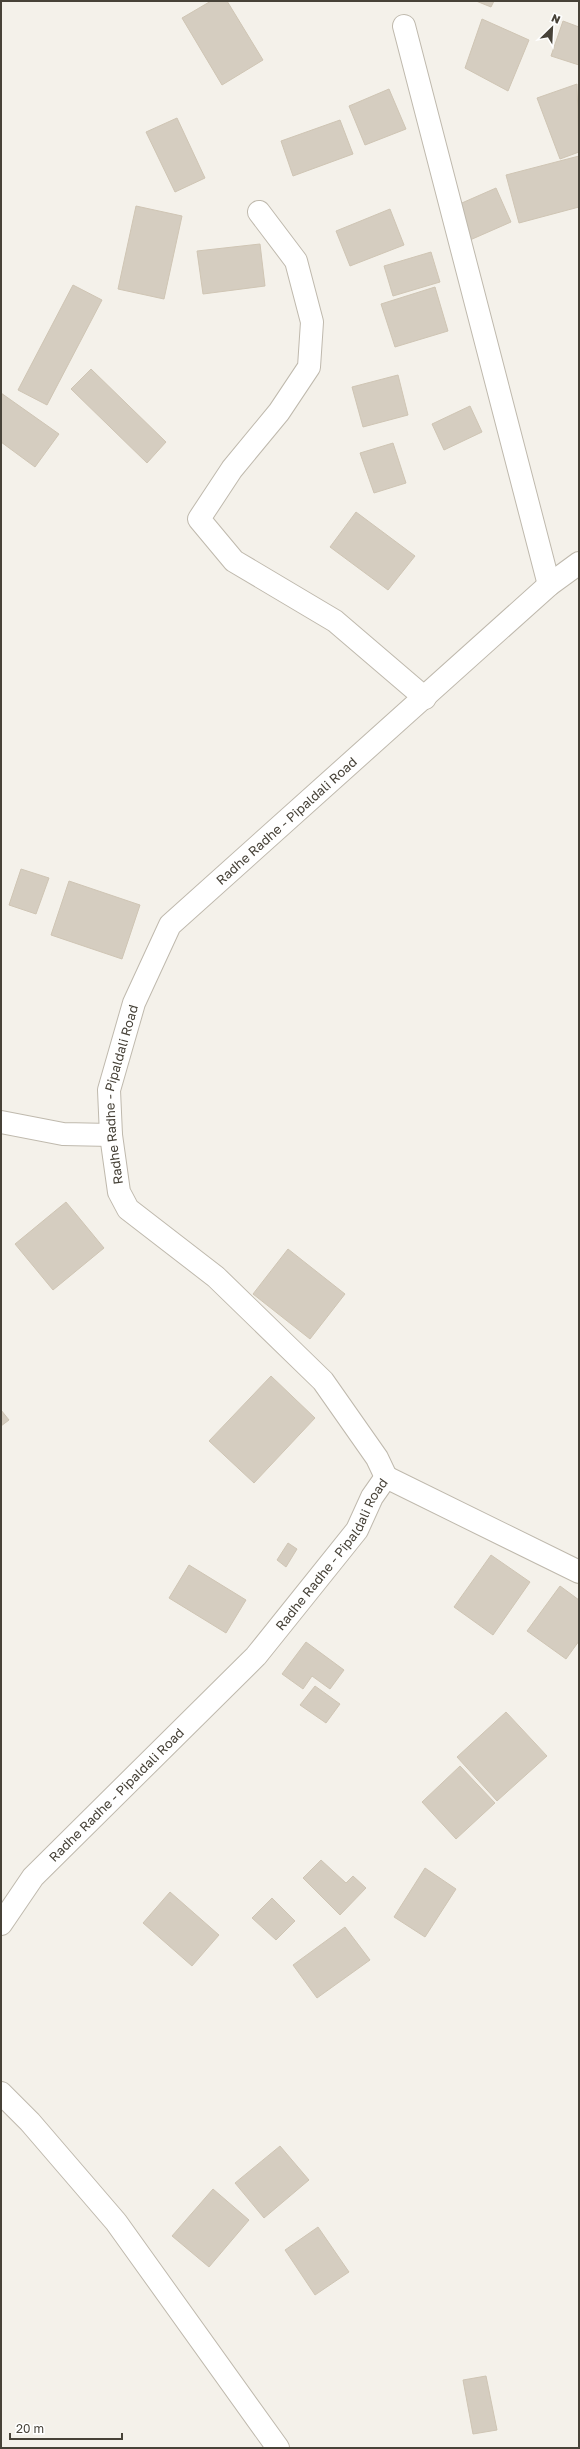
<svg xmlns="http://www.w3.org/2000/svg" width="580" height="2449" viewBox="0 0 580 2449" font-family="'Golos Text',sans-serif">
  <style>
    .building { fill: #d5cdc0; stroke: #cfc5b4 }
    .lines { fill: none; stroke-linecap: round; stroke-linejoin: round }
    .minor-casing { stroke: #bfb9ad; stroke-width: 24 }
    .minor { stroke: #fff; stroke-width: 22 }
    .labels { text-anchor: middle; stroke-width: 3.5; stroke-linejoin: round; paint-order: stroke }
    .street-label { font-size: 13px; fill: #474238; stroke: #fff }
  </style>
  <rect width="100%" height="100%" fill="#f4f1ea"/>
  <g class="building">
    <polygon points="211,1 227,1 263,60 222,85 182,18"/>
    <polygon points="476,1 494,1 491,7"/>
    <polygon points="482,19 529,40 508,91 465,68"/>
    <polygon points="563,21 579,27 579,65 551,56"/>
    <polygon points="577,84 579,152 560,159 537,98"/>
    <polygon points="389,89 406,129 365,145 349,106"/>
    <polygon points="177,118 205,178 175,192 146,132"/>
    <polygon points="340,120 353,154 293,176 281,141"/>
    <polygon points="579,156 579,207 519,223 506,175"/>
    <polygon points="496,188 511,222 470,240 455,206"/>
    <polygon points="136,206 182,216 164,299 118,289"/>
    <polygon points="390,209 404,245 350,266 336,231"/>
    <polygon points="260,244 265,286 203,294 197,251"/>
    <polygon points="431,252 440,282 393,296 384,266"/>
    <polygon points="73,285 102,300 47,405 18,390"/>
    <polygon points="435,287 448,331 395,347 381,304"/>
    <polygon points="91,369 166,442 147,463 71,389"/>
    <polygon points="398,375 408,415 363,427 352,387"/>
    <polygon points="1,393 59,434 35,467 1,442"/>
    <polygon points="470,406 482,432 444,450 432,424"/>
    <polygon points="393,443 406,483 374,493 360,453"/>
    <polygon points="356,512 415,556 388,590 330,547"/>
    <polygon points="21,869 49,878 36,914 9,905"/>
    <polygon points="69,881 140,905 122,959 51,935"/>
    <polygon points="66,1202 104,1248 53,1290 15,1244"/>
    <polygon points="288,1249 345,1294 310,1339 253,1294"/>
    <polygon points="271,1376 315,1418 254,1483 209,1441"/>
    <polygon points="1,1410 9,1420 1,1426"/>
    <polygon points="288,1543 297,1549 286,1567 277,1560"/>
    <polygon points="491,1555 530,1582 493,1635 454,1607"/>
    <polygon points="189,1565 246,1600 226,1633 169,1598"/>
    <polygon points="560,1586 579,1600 579,1641 566,1659 527,1631"/>
    <polygon points="306,1642 344,1670 330,1689 312,1676 303,1689 282,1674"/>
    <polygon points="315,1686 340,1704 326,1723 300,1705"/>
    <polygon points="506,1712 547,1756 497,1801 457,1757"/>
    <polygon points="460,1766 495,1803 456,1839 422,1802"/>
    <polygon points="321,1860 346,1883 353,1876 366,1888 340,1915 303,1878"/>
    <polygon points="425,1868 456,1889 425,1937 394,1917"/>
    <polygon points="170,1892 219,1935 192,1966 143,1923"/>
    <polygon points="272,1898 295,1921 276,1940 252,1918"/>
    <polygon points="345,1927 370,1960 317,1998 293,1965"/>
    <polygon points="280,2146 309,2180 264,2218 235,2183"/>
    <polygon points="213,2189 249,2220 209,2267 172,2236"/>
    <polygon points="318,2227 349,2272 315,2295 285,2250"/>
    <polygon points="486,2376 497,2430 473,2434 463,2380"/>
  </g>
  <g class="lines">
    <defs>
      <g id="minor">
        <polyline points="404,26 549,585"/>
        <polyline points="259,212 296,261 312,322 309,367 279,412 232,469 199,519 234,561 335,621 425,698"/>
        <polyline points="1,1122 63,1134 111,1135"/>
        <path id="s1" d="M386,1477l-9,-19 -54,-77 -107,-104 -88,-68 -9,-17 -8,-57 -2,-45 25,-87 36,-78 379,-340 30,-22"/>
        <polyline points="386,1477 579,1572"/>
        <path id="s2" d="M1,1924l32,-47 223,-221 101,-126 15,-33 14,-20"/>
        <polyline points="1,2093 30,2122 116,2222 278,2448"/>
      </g>
    </defs>
    <use href="#minor" class="minor-casing"/>
    <use href="#minor" class="minor"/>
  </g>
  <g class="labels">
    <g class="street-label">
      <text dy="5" stroke="none"><textPath href="#s1" startOffset="830">Radhe Radhe - Pipaldali Road</textPath></text>
      <text dy="5" stroke="none"><textPath href="#s1" startOffset="494">Radhe Radhe - Pipaldali Road</textPath></text>
      <text dy="5" stroke="none"><textPath href="#s2" startOffset="498">Radhe Radhe - Pipaldali Road</textPath></text>
      <text dy="5" stroke="none"><textPath href="#s2" startOffset="174">Radhe Radhe - Pipaldali Road</textPath></text>
    </g>
  </g>
  <rect width="580" height="2449" fill="none" stroke="#474238" stroke-width="4"/>
  <g transform="translate(552 28) rotate(24)" stroke="#ffffff" stroke-width="3" paint-order="stroke">
  <path d="M0-3L7 15L0 10L-7 15Z" fill="#474238"/>
  <text y="-6" font-size="11" font-weight="bold" text-anchor="middle" fill="#474238">N</text>
  </g>
  <path d="M10 2433v6h112v-6" fill="none" stroke="#474238" stroke-width="2"/>
  <text x="16" y="2433" font-size="12" fill="#474238" stroke="#ffffff" stroke-width="3" paint-order="stroke">20 m</text>
</svg>
